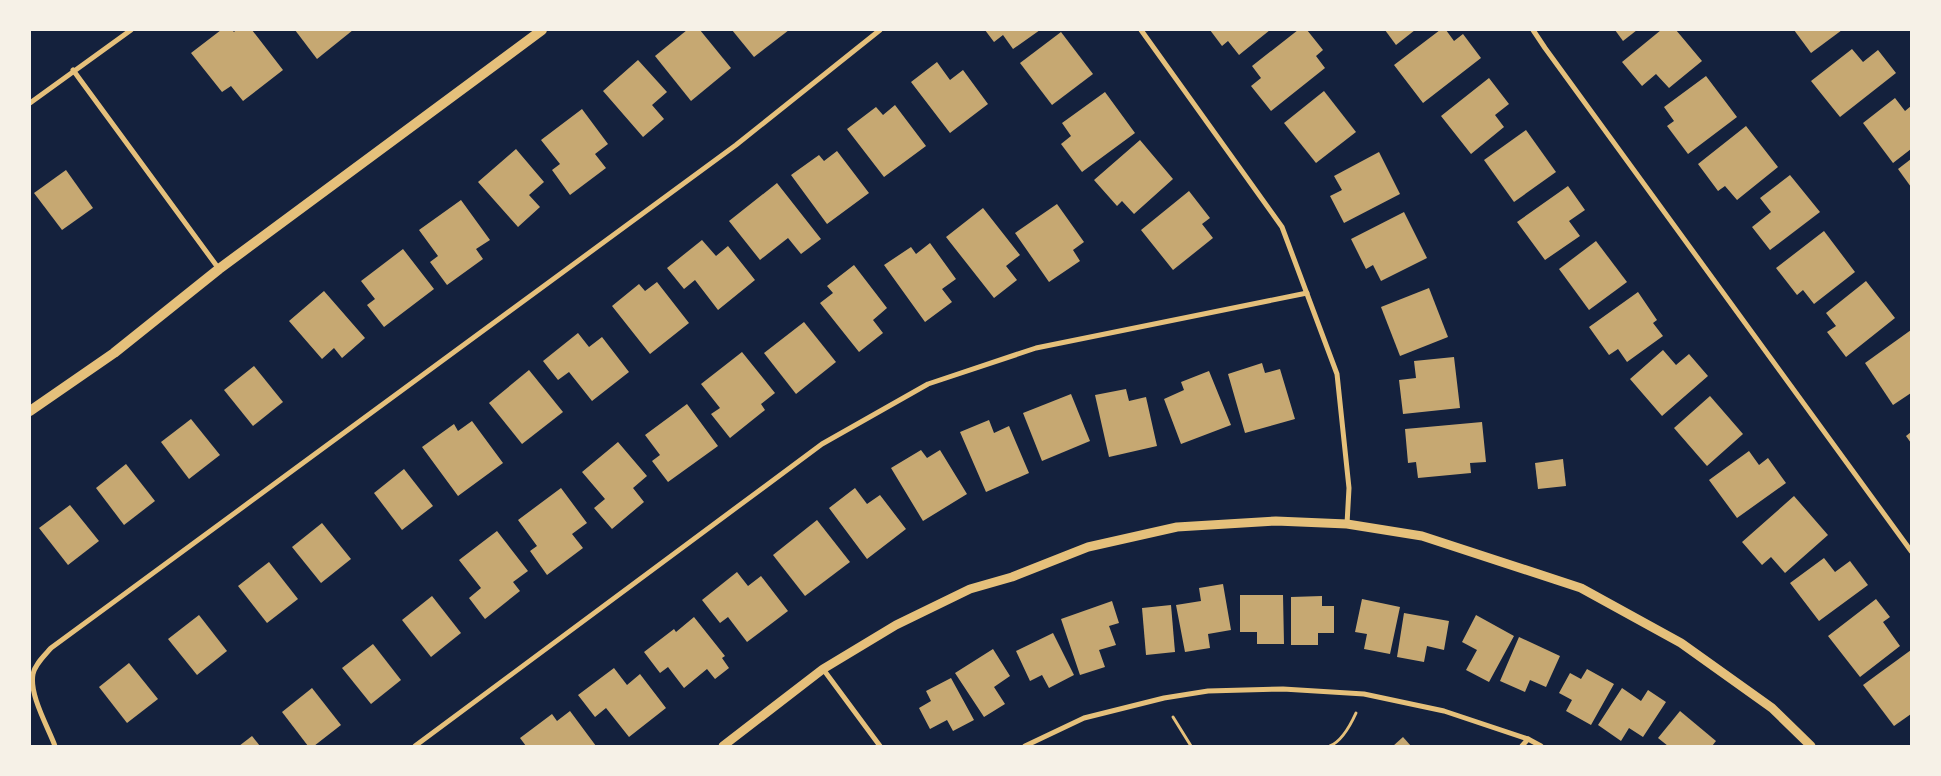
<svg xmlns="http://www.w3.org/2000/svg" width="1941" height="776" viewBox="0 0 1941 776" font-family="Arial,sans-serif">
  <style>
    .building { fill: #c6a872 }
    .lines { fill: none; stroke-linecap: round; stroke-linejoin: round }
    .path { stroke: #e5c07b; stroke-width: 3 }
    .minor { stroke: #e5c07b; stroke-width: 5 }
    .tertiary { stroke: #e5c07b; stroke-width: 9 }
    .secondary { stroke: #e5c07b; stroke-width: 10 }
  </style>
  <rect width="100%" height="100%" fill="#14213d"/>
  <g class="building">
    <polygon points="221,30 232,30 234,32 236,30 252,30 283,70 243,101 231,86 222,92 191,53"/>
    <polygon points="295,30 353,30 317,59"/>
    <polygon points="687,30 700,30 731,68 691,101 655,56"/>
    <polygon points="732,30 789,30 754,57"/>
    <polygon points="985,30 1040,30 1013,49 1003,35 994,42"/>
    <polygon points="1210,30 1270,30 1239,55 1228,41 1222,46"/>
    <polygon points="1298,30 1307,30 1323,50 1316,56 1325,68 1271,111 1251,86 1261,78 1252,66"/>
    <polygon points="1385,30 1415,30 1396,45"/>
    <polygon points="1440,30 1446,30 1454,41 1463,34 1481,58 1423,103 1394,65"/>
    <polygon points="1615,30 1637,30 1623,41"/>
    <polygon points="1661,30 1676,30 1702,61 1669,88 1656,74 1642,86 1622,62"/>
    <polygon points="1794,30 1842,30 1811,53"/>
    <polygon points="1061,32 1093,74 1052,105 1020,63"/>
    <polygon points="1852,49 1863,62 1878,50 1896,73 1840,117 1811,81"/>
    <polygon points="638,60 667,92 652,105 664,119 643,137 603,91"/>
    <polygon points="937,62 950,80 963,70 988,104 950,133 911,82"/>
    <polygon points="1706,76 1737,117 1688,154 1667,126 1674,121 1664,107"/>
    <polygon points="1489,78 1509,104 1495,115 1504,127 1471,154 1441,116"/>
    <polygon points="1324,91 1356,132 1316,163 1284,123"/>
    <polygon points="1105,92 1135,133 1082,172 1061,144 1071,136 1062,123"/>
    <polygon points="1895,98 1905,111 1911,106 1911,149 1893,163 1863,123"/>
    <polygon points="895,105 926,146 884,177 847,129 876,107 883,115"/>
    <polygon points="582,109 608,144 595,154 606,168 570,195 552,170 560,164 541,140"/>
    <polygon points="1746,126 1778,167 1737,200 1725,186 1718,191 1698,164"/>
    <polygon points="1526,130 1556,172 1514,202 1484,160"/>
    <polygon points="1140,140 1173,179 1134,214 1122,201 1117,206 1094,180"/>
    <polygon points="516,149 544,182 529,195 540,207 518,227 478,182"/>
    <polygon points="837,151 869,193 827,224 791,175 819,155 824,161"/>
    <polygon points="1379,152 1400,194 1344,223 1330,196 1342,190 1334,176"/>
    <polygon points="1911,159 1911,187 1898,169"/>
    <polygon points="66,170 93,208 62,230 34,193"/>
    <polygon points="1790,175 1820,212 1770,250 1752,227 1771,212 1760,198"/>
    <polygon points="777,183 821,239 801,254 788,238 760,260 729,221"/>
    <polygon points="1568,186 1585,210 1569,221 1580,236 1545,260 1517,222"/>
    <polygon points="1189,191 1210,218 1202,224 1213,238 1173,270 1141,230"/>
    <polygon points="461,200 490,240 476,249 483,259 447,285 430,262 438,256 419,230"/>
    <polygon points="1057,204 1084,242 1073,250 1080,261 1049,282 1015,233"/>
    <polygon points="983,208 1020,255 1006,266 1017,280 994,298 946,237"/>
    <polygon points="1404,212 1427,258 1381,281 1373,265 1366,269 1351,239"/>
    <polygon points="1824,231 1855,272 1814,304 1803,290 1797,295 1776,268"/>
    <polygon points="702,240 716,256 728,246 755,280 718,310 695,280 684,289 667,268"/>
    <polygon points="1596,241 1627,282 1589,310 1559,269"/>
    <polygon points="930,243 956,279 942,289 952,302 925,322 884,265 911,247 916,254"/>
    <polygon points="403,249 434,289 384,327 367,305 375,299 361,281"/>
    <polygon points="854,265 887,308 873,320 883,333 859,352 820,303 833,293 827,286"/>
    <polygon points="1866,281 1895,318 1846,357 1827,332 1836,326 1826,313"/>
    <polygon points="657,282 689,323 650,354 612,306 639,284 645,291"/>
    <polygon points="1429,288 1448,337 1400,356 1381,307"/>
    <polygon points="324,291 365,338 342,358 334,348 322,359 289,321"/>
    <polygon points="1638,292 1657,320 1653,323 1663,336 1627,362 1618,349 1609,355 1589,327"/>
    <polygon points="804,322 836,362 796,394 764,353"/>
    <polygon points="1911,330 1911,393 1893,405 1865,363"/>
    <polygon points="578,333 589,347 602,337 629,372 592,401 569,372 558,380 543,361"/>
    <polygon points="1663,350 1676,365 1689,354 1708,376 1662,416 1630,379"/>
    <polygon points="742,352 775,393 761,404 765,410 730,438 711,414 720,408 701,384"/>
    <polygon points="1454,357 1460,408 1403,414 1399,380 1416,378 1414,361"/>
    <polygon points="1262,363 1265,373 1280,369 1295,419 1245,433 1228,374"/>
    <polygon points="254,366 283,402 253,426 224,390"/>
    <polygon points="529,370 563,412 522,444 489,403"/>
    <polygon points="1209,371 1231,425 1181,444 1164,399 1184,390 1181,382"/>
    <polygon points="1126,389 1129,401 1146,397 1157,446 1109,457 1095,395"/>
    <polygon points="1071,394 1090,441 1042,461 1023,413"/>
    <polygon points="1710,396 1743,434 1707,466 1674,428"/>
    <polygon points="687,404 718,446 668,482 652,461 660,455 645,435"/>
    <polygon points="191,419 220,455 189,479 161,442"/>
    <polygon points="989,420 994,433 1009,426 1029,473 986,492 960,432"/>
    <polygon points="472,421 503,463 458,496 422,447 454,424 458,431"/>
    <polygon points="1482,422 1486,462 1470,463 1471,473 1418,478 1416,462 1408,463 1405,429"/>
    <polygon points="1911,432 1911,443 1906,436"/>
    <polygon points="618,442 647,476 633,488 644,502 612,529 594,508 605,499 582,472"/>
    <polygon points="921,450 927,458 940,450 967,494 923,521 891,468"/>
    <polygon points="1749,451 1759,465 1768,458 1786,483 1737,518 1709,480"/>
    <polygon points="1563,459 1566,486 1538,489 1535,463"/>
    <polygon points="126,464 155,501 124,525 96,488"/>
    <polygon points="404,469 433,506 402,530 374,493"/>
    <polygon points="561,488 587,523 572,534 583,548 547,575 530,551 537,546 518,520"/>
    <polygon points="855,488 867,504 880,495 906,529 867,559 829,508"/>
    <polygon points="1794,496 1828,535 1785,573 1771,557 1762,565 1742,542"/>
    <polygon points="70,505 99,541 68,565 39,528"/>
    <polygon points="817,520 850,562 805,596 773,555"/>
    <polygon points="322,523 351,559 321,583 292,547"/>
    <polygon points="497,531 528,571 513,582 520,591 485,619 469,598 481,588 459,560"/>
    <polygon points="1824,558 1835,572 1850,561 1868,585 1819,621 1790,583"/>
    <polygon points="269,562 298,599 267,623 238,586"/>
    <polygon points="737,572 748,586 761,576 788,611 747,642 728,617 720,623 702,600"/>
    <polygon points="1223,584 1231,630 1208,634 1210,648 1185,652 1176,605 1201,601 1199,588"/>
    <polygon points="1240,595 1283,595 1284,644 1257,644 1257,632 1240,632"/>
    <polygon points="432,596 461,633 431,657 402,620"/>
    <polygon points="1322,596 1322,606 1334,606 1334,633 1318,633 1318,645 1291,645 1291,597"/>
    <polygon points="1362,599 1400,607 1390,654 1364,649 1367,634 1355,632"/>
    <polygon points="1876,599 1890,617 1883,622 1900,646 1860,677 1828,636"/>
    <polygon points="1112,601 1119,623 1109,626 1116,645 1099,650 1105,667 1080,675 1061,619"/>
    <polygon points="1171,605 1175,652 1146,655 1142,608"/>
    <polygon points="1404,613 1449,621 1444,650 1427,646 1424,662 1397,657"/>
    <polygon points="199,615 227,651 197,675 168,639"/>
    <polygon points="1476,615 1514,636 1489,682 1466,670 1477,650 1462,642"/>
    <polygon points="694,617 725,656 722,658 729,668 715,679 707,669 684,688 668,667 660,673 644,652 674,629 676,632"/>
    <polygon points="1053,633 1074,675 1049,688 1042,675 1030,681 1016,651"/>
    <polygon points="1519,637 1560,656 1546,687 1530,680 1525,692 1500,681"/>
    <polygon points="373,644 401,680 371,704 342,668"/>
    <polygon points="993,649 1010,676 994,687 1005,704 984,717 955,673"/>
    <polygon points="1911,650 1911,714 1894,726 1863,685"/>
    <polygon points="129,663 158,699 127,723 99,687"/>
    <polygon points="614,668 627,685 640,674 666,708 629,737 606,708 595,717 578,695"/>
    <polygon points="1587,669 1614,684 1591,725 1566,711 1572,700 1559,693 1570,673 1581,679"/>
    <polygon points="951,678 974,720 953,731 947,720 930,729 919,708 931,701 926,691"/>
    <polygon points="312,688 341,725 314,746 308,746 282,712"/>
    <polygon points="1622,688 1641,701 1648,690 1666,702 1643,737 1629,728 1621,741 1598,725"/>
    <polygon points="570,711 596,746 526,746 520,738 552,714 557,721"/>
    <polygon points="1680,711 1716,741 1712,746 1668,746 1658,738"/>
    <polygon points="252,736 260,746 239,746"/>
    <polygon points="1403,737 1411,746 1393,746"/>
  </g>
  <g class="lines">
    <g class="path">
      <polyline points="1173,717 1191,746"/>
      <path d="M1330,746c12,-5 21,-22 26,-33"/>
    </g>
    <g class="minor">
      <polyline points="1141,30 1282,227 1337,374 1349,488 1347,524"/>
      <polyline points="1533,30 1545,48 1911,551"/>
      <polyline points="73,70 219,269"/>
      <polyline points="30,103 131,30"/>
      <polyline points="823,669 880,746"/>
      <path d="M55,746c-7,-19 -26,-51 -22,-72 2,-10 11,-18 18,-26l685,-503 144,-115"/>
      <polyline points="415,746 822,444 928,384 1036,348 1307,293"/>
      <polyline points="1025,746 1084,718 1164,698 1208,691 1283,689 1364,694 1444,711 1528,739 1541,746"/>
      <polyline points="1522,746 1528,739"/>
    </g>
    <polyline class="tertiary" points="723,746 823,669 896,625 970,589 1012,577 1088,547 1177,527 1276,521 1347,524 1422,536 1581,588 1681,643 1772,708 1811,746"/>
    <polyline class="secondary" points="30,411 114,353 219,269 542,30"/>
  </g>
  <rect width="1941" height="776" fill="none" stroke="#f6f1e7" stroke-width="62"/>
</svg>
